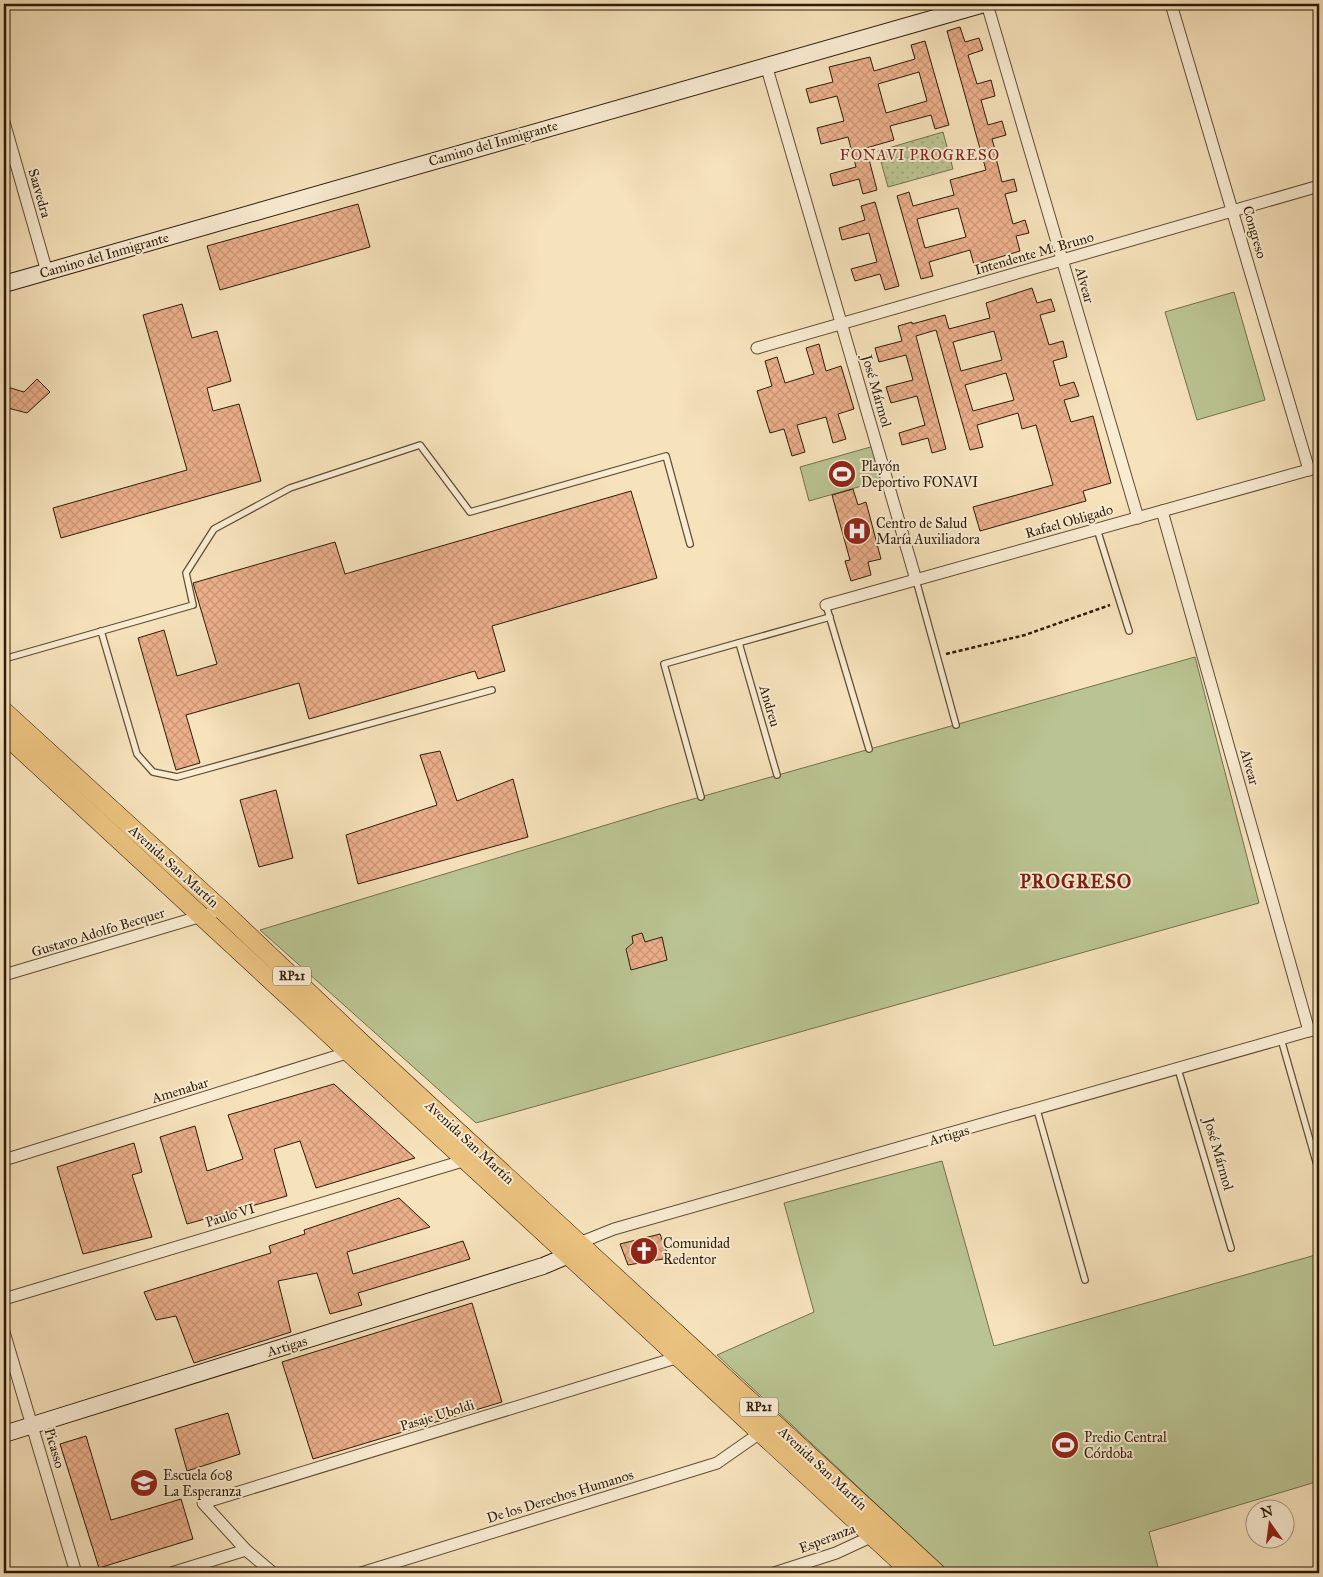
<svg xmlns="http://www.w3.org/2000/svg" width="1323" height="1577" viewBox="0 0 1323 1577" font-family="'IM FELL Great Primer',serif">
  <style>
    .grass { fill: #bac492; stroke: #74704c }
    .park { fill: url(#park-dots); stroke: #74704c }
    .building { fill: url(#building-cross-hatch); stroke: #2d1b07; fill-rule: evenodd }
    .lines { fill: none; stroke-linecap: round; stroke-linejoin: round }
    .lane-casing { stroke: #5f4d34; stroke-width: 8 }
    .street-casing { stroke: #5f4d34; stroke-width: 13 }
    .secondary-casing { stroke: #2d1b07; stroke-width: 18 }
    .primary-casing { stroke: #2d1b07; stroke-width: 19 }
    .path { stroke: #2d1b07; stroke-width: 2.5; stroke-dasharray: 4 2.5; stroke-linecap: butt }
    .lane { stroke: #f9ecd3; stroke-width: 5.5 }
    .street { stroke: #f9ecd3; stroke-width: 11 }
    .secondary { stroke: #f9ecd3; stroke-width: 16 }
    .primary { stroke: #ebc17e; stroke-width: 18 }
    .labels { text-anchor: middle; stroke-width: 4; stroke-linejoin: round; paint-order: stroke }
    .shield { fill: #f9ecd3; stroke: #6a5a44; stroke-width: 1 }
    .shield-label { font-size: 12px; font-weight: bold; fill: #2d1b07 }
    .street-label { font-size: 14px; fill: #2d1b07; stroke: #f9ecd3 }
    .poi-label { font-size: 14px; fill: #2d1b07; stroke: #f9ecd3; text-anchor: start }
    .neighbourhood-label { font-size: 15px; letter-spacing: 1px; fill: #7a1f14; stroke: #f9ecd3 }
    .district-label { font-size: 19px; font-weight: bold; letter-spacing: 1px; fill: #7a1f14; stroke: #f9ecd3 }
  </style>
  <defs>
    <pattern id="park-dots" width="8" height="8" patternUnits="userSpaceOnUse" patternTransform="scale(1.25)"><rect width="8" height="8" fill="#bac492"/><path d="M2 2h.1M6 6h.1" fill="none" stroke="#a0a87c" stroke-width="1.8" stroke-linecap="round"/></pattern>
    <pattern id="building-cross-hatch" width="8" height="8" patternUnits="userSpaceOnUse" patternTransform="scale(1.25)"><rect width="8" height="8" fill="#ebaf8b"/><path d="M0 0l8 8M0 8l8-8" fill="none" stroke="#ca9676"/></pattern>
  </defs>
  <rect width="100%" height="100%" fill="#f6e2bb"/>
  <filter id="stains"><feTurbulence type="fractalNoise" baseFrequency=".004" numOctaves="4"/><feColorMatrix values="0 0 0 0 .2 0 0 0 0 .09 0 0 0 0 .02 0 0 0 .5 -.17"/></filter>
  <radialGradient id="worn" r=".72"><stop offset=".6" stop-color="#630" stop-opacity="0"/><stop offset="1" stop-color="#630" stop-opacity=".3"/></radialGradient>
  <g class="grass">
    <polygon points="1234,292 1265,400 1197,420 1165,312"/>
    <polygon points="874,446 883,480 809,501 800,467"/>
    <polygon points="1195,657 1259,903 476,1123 260,930 672,805"/>
    <polygon points="942,1161 994,1346 1319,1254 1319,1481 1149,1532 1158,1567 1136,1573 950,1573 717,1355 814,1312 784,1203"/>
  </g>
  <polygon class="park" points="943,132 953,169 888,187 878,151"/>
  <g class="building">
    <path d="M960,27l5,15 14,-4 4,12 -15,5 9,29 14,-4 4,16 -14,4 7,25 14,-4 4,14 -14,4 4,14 -1,1 7,28 12,-3 3,12 -12,3 8,30 12,-4 4,13 -13,3 4,15 -46,14 -4,-15 -41,12 4,14 -12,3 -24,-83 12,-4 4,14 41,-11 -4,-15 36,-10 -39,-139zM958,208l8,29 -41,11 -8,-29z"/>
    <path d="M925,41l24,84 -14,4 -4,-14 -41,11 4,14 -28,8 11,42 -14,4 -4,-15 -26,7 -3,-12 26,-7 -8,-30 -27,7 -4,-16 27,-7 -7,-25 -27,7 -4,-14 27,-7 -4,-15 41,-10 4,14 41,-12 -4,-14zM919,72l8,29 -41,12 -8,-29z"/>
    <polygon points="875,202 899,286 885,290 880,274 855,281 851,269 877,262 869,233 842,240 839,228 865,220 861,206"/>
    <polygon points="358,204 370,247 220,290 207,246"/>
    <path d="M1032,288l5,15 14,-4 4,12 -15,4 9,30 14,-4 4,16 -14,4 7,25 14,-4 5,14 -15,4 7,22 22,-6 18,67 -28,8 3,10 -106,30 -7,-24 80,-22 -17,-60 -14,4 -4,-16 -41,12 6,22 -13,3 -34,-120 -20,6 30,113 -14,4 -4,-15 -26,7 -3,-12 26,-8 -8,-29 -26,7 -5,-16 27,-7 -7,-25 -27,7 -4,-14 27,-7 -4,-15 14,-4v2l33,-9 4,14 41,-11 -4,-15zM994,331l8,29 -41,11 -8,-29zM1006,373l8,27 -41,11 -8,-26z"/>
    <polygon points="182,304 192,338 217,331 231,381 207,388 213,411 239,404 261,481 61,538 53,508 187,470 143,315"/>
    <polygon points="819,344 826,371 841,366 854,409 838,414 846,439 833,443 826,417 797,425 805,452 792,456 784,429 770,433 757,391 772,386 765,361 777,357 785,383 814,374 806,348"/>
    <polygon points="37,379 50,392 27,413 4,407 4,386 24,392"/>
    <polygon points="853,489 858,505 866,502 881,559 868,562 871,575 851,581 845,561 850,560 832,495"/>
    <polygon points="631,491 657,578 492,626 505,671 478,679 475,671 309,719 299,683 186,715 200,763 176,770 138,638 164,630 177,676 217,664 193,583 335,542 345,574"/>
    <polygon points="440,751 457,801 513,779 528,837 358,884 346,835 437,805 420,755"/>
    <polygon points="276,790 293,858 259,867 240,800"/>
    <polygon points="642,933 645,942 662,937 667,960 631,970 626,949 633,943 632,936"/>
    <polygon points="334,1084 415,1158 316,1188 300,1141 274,1149 287,1196 187,1224 160,1137 195,1126 207,1171 243,1159 228,1115"/>
    <polygon points="134,1143 142,1172 132,1175 152,1237 83,1254 57,1167"/>
    <polygon points="399,1198 430,1227 347,1252 353,1274 463,1241 470,1259 358,1293 362,1305 330,1314 317,1273 278,1281 291,1332 194,1363 176,1316 156,1320 144,1292 271,1253 269,1246 305,1234 304,1230"/>
    <polygon points="660,1234 669,1258 628,1265 620,1244"/>
    <polygon points="472,1303 502,1402 313,1459 282,1362"/>
    <polygon points="228,1413 240,1454 187,1471 175,1429"/>
    <polygon points="86,1436 111,1520 181,1499 193,1539 99,1568 60,1444"/>
  </g>
  <g class="lines">
    <defs>
      <g id="lane">
        <polyline points="1097,529 1129,631"/>
        <polyline points="916,580 956,725"/>
        <polyline points="826,605 869,749"/>
        <polyline points="101,631 137,754 153,772 177,777 492,690"/>
        <polyline points="739,643 777,775"/>
        <polyline points="4,659 193,605 186,573 214,529 290,488 420,445 470,512 666,456 690,544"/>
        <polyline points="701,797 664,664 830,617"/>
        <polyline points="1281,1039 1319,1172"/>
        <polyline points="1178,1069 1231,1248"/>
        <polyline points="1037,1110 1085,1280"/>
      </g>
      <g id="street">
        <polyline points="987,4 1138,518"/>
        <polyline points="1171,4 1309,470"/>
        <polyline points="766,65 916,580"/>
        <polyline points="4,122 47,272"/>
        <polyline points="757,348 1319,186"/>
        <polyline points="1162,511 1309,1031"/>
        <polyline points="826,605 1319,467"/>
        <polyline points="4,975 222,910"/>
        <polyline points="4,1160 353,1051"/>
        <polyline points="579,1243 614,1229 1319,1028"/>
        <polyline points="4,1299 466,1160"/>
        <polyline points="4,1332 76,1573"/>
        <polyline points="171,1573 246,1550"/>
        <polyline points="273,1573 246,1550 203,1503 679,1357"/>
        <polyline points="361,1573 717,1463 760,1433"/>
        <polyline points="774,1573 836,1553 877,1534"/>
      </g>
      <g id="secondary">
        <polyline points="4,284 984,4"/>
        <polyline points="4,1434 543,1266 569,1255 576,1246"/>
      </g>
      <g id="primary">
        <polyline points="4,711 222,910 362,1043 937,1573"/>
        <polyline points="4,734 912,1573"/>
      </g>
    </defs>
    <use href="#lane" class="lane-casing"/>
    <use href="#street" class="street-casing"/>
    <use href="#secondary" class="secondary-casing"/>
    <use href="#primary" class="primary-casing"/>
    <polyline class="path" points="946,654 1025,635 1110,605"/>
    <use href="#lane" class="lane"/>
    <use href="#street" class="street"/>
    <use href="#secondary" class="secondary"/>
    <use href="#primary" class="primary"/>
  </g>
  <defs>
    <symbol id="stadium-disc" viewBox="-11 -11 22 22"><circle r="9.5" fill="#8f2418" stroke="#f9ecd3"/><path d="M0-5a6.5 5 0 1 0 0 10a6.5 5 0 1 0 0-10ZM-3.5-1.8h7v3.6h-7Z" fill="#fff"/></symbol>
    <symbol id="hospital-disc" viewBox="-11 -11 22 22"><circle r="9.5" fill="#8f2418" stroke="#f9ecd3"/><path d="M-5-5h3v3.5h4V-5h3V5h-3V1.5h-4V5h-3Z" fill="#fff"/></symbol>
    <symbol id="church-disc" viewBox="-11 -11 22 22"><circle r="9.5" fill="#8f2418" stroke="#f9ecd3"/><path d="M-1.2-6h2.4v3.5h3.3v2.4h-3.3V6h-2.4V-.1h-3.3v-2.4h3.3Z" fill="#fff"/></symbol>
    <symbol id="school-disc" viewBox="-11 -11 22 22"><circle r="9.5" fill="#8f2418" stroke="#f9ecd3"/><path d="M0-5L7-2L0 1L-7-2ZM-4 1L0 2.5L4 1V4Q0 6-4 4Z" fill="#fff"/></symbol>
  </defs>
  <g fill-rule="evenodd">
    <use href="#stadium-disc" x="826" y="458" width="32" height="32"/>
    <use href="#hospital-disc" x="841" y="515" width="32" height="32"/>
    <use href="#church-disc" x="628" y="1235" width="32" height="32"/>
    <use href="#stadium-disc" x="1049" y="1429" width="32" height="32"/>
    <use href="#school-disc" x="128" y="1467" width="32" height="32"/>
  </g>
  <g class="labels">
    <g class="shield">
      <rect x="273" y="966.5" width="38" height="19" rx="4"/>
      <rect x="740" y="1397.5" width="38" height="19" rx="4"/>
    </g>
    <g class="shield-label">
      <text x="292" y="980">RP21</text>
      <text x="759" y="1411">RP21</text>
    </g>
    <g class="street-label">
      <text transform="translate(493 143) rotate(-16)" y="5">Camino del Inmigrante</text>
      <text transform="translate(40 193) rotate(74)" y="5">Saavedra</text>
      <text transform="translate(1255 232) rotate(74)" y="5">Congreso</text>
      <text transform="translate(1034 253) rotate(-16)" y="5">Intendente M. Bruno</text>
      <text transform="translate(104 255) rotate(-16)" y="5">Camino del Inmigrante</text>
      <text transform="translate(1085 285) rotate(74)" y="5">Alvear</text>
      <text transform="translate(877 391) rotate(74)" y="5">José Mármol</text>
      <text transform="translate(1069 521) rotate(-16)" y="5">Rafael Obligado</text>
      <text transform="translate(770 706) rotate(74)" y="5">Andreu</text>
      <text transform="translate(1250 767) rotate(74)" y="5">Alvear</text>
      <text transform="translate(174 866) rotate(42)" y="5">Avenida San Martín</text>
      <text transform="translate(98 932) rotate(-17)" y="5">Gustavo Adolfo Becquer</text>
      <text transform="translate(180 1090) rotate(-17)" y="5">Amenabar</text>
      <text transform="translate(949 1135) rotate(-16)" y="5">Artigas</text>
      <text transform="translate(470 1142) rotate(43)" y="5">Avenida San Martín</text>
      <text transform="translate(1219 1154) rotate(74)" y="5">José Mármol</text>
      <text transform="translate(230 1215) rotate(-17)" y="5">Paulo VI</text>
      <text transform="translate(287 1346) rotate(-17)" y="5">Artigas</text>
      <text transform="translate(437 1415) rotate(-17)" y="5">Pasaje Uboldi</text>
      <text transform="translate(55 1448) rotate(74)" y="5">Picasso</text>
      <text transform="translate(823 1468) rotate(43)" y="5">Avenida San Martín</text>
      <text transform="translate(560 1496) rotate(-17)" y="5">De los Derechos Humanos</text>
      <text transform="translate(827 1538) rotate(-21)" y="5">Esperanza</text>
    </g>
    <g class="poi-label">
      <text x="861" y="471">Playón<tspan x="861" dy="16">Deportivo FONAVI</tspan></text>
      <text x="876" y="528">Centro de Salud<tspan x="876" dy="16">María Auxiliadora</tspan></text>
      <text x="663" y="1248">Comunidad<tspan x="663" dy="16">Redentor</tspan></text>
      <text x="1084" y="1442">Predio Central<tspan x="1084" dy="16">Córdoba</tspan></text>
      <text x="163" y="1480">Escuela 608<tspan x="163" dy="16">La Esperanza</tspan></text>
    </g>
    <g class="neighbourhood-label">
      <text x="920" y="160">FONAVI PROGRESO</text>
    </g>
    <g class="district-label">
      <text x="1076" y="888">PROGRESO</text>
    </g>
  </g>
  <rect width="1323" height="1577" fill="none" stroke="#f6e2bb" stroke-width="20"/>
  <rect x="5" y="5" width="1313" height="1567" fill="none" stroke="#2d1b07" stroke-width="2.5"/>
  <rect x="10" y="10" width="1303" height="1557" fill="none" stroke="#2d1b07"/>
  <g transform="translate(1270 1524) rotate(346)"><circle r="24" fill="#f9ecd3" stroke="#a79881"/>
  <path d="M0-4L9 19L0 12L-9 19Z" fill="#8f2418"/>
  <text y="-8" font-size="14" font-weight="bold" text-anchor="middle" fill="#2d1b07">N</text>
  </g>
  <rect width="100%" height="100%" filter="url(#stains)"/>
  <rect width="100%" height="100%" fill="url(#worn)"/>
</svg>
